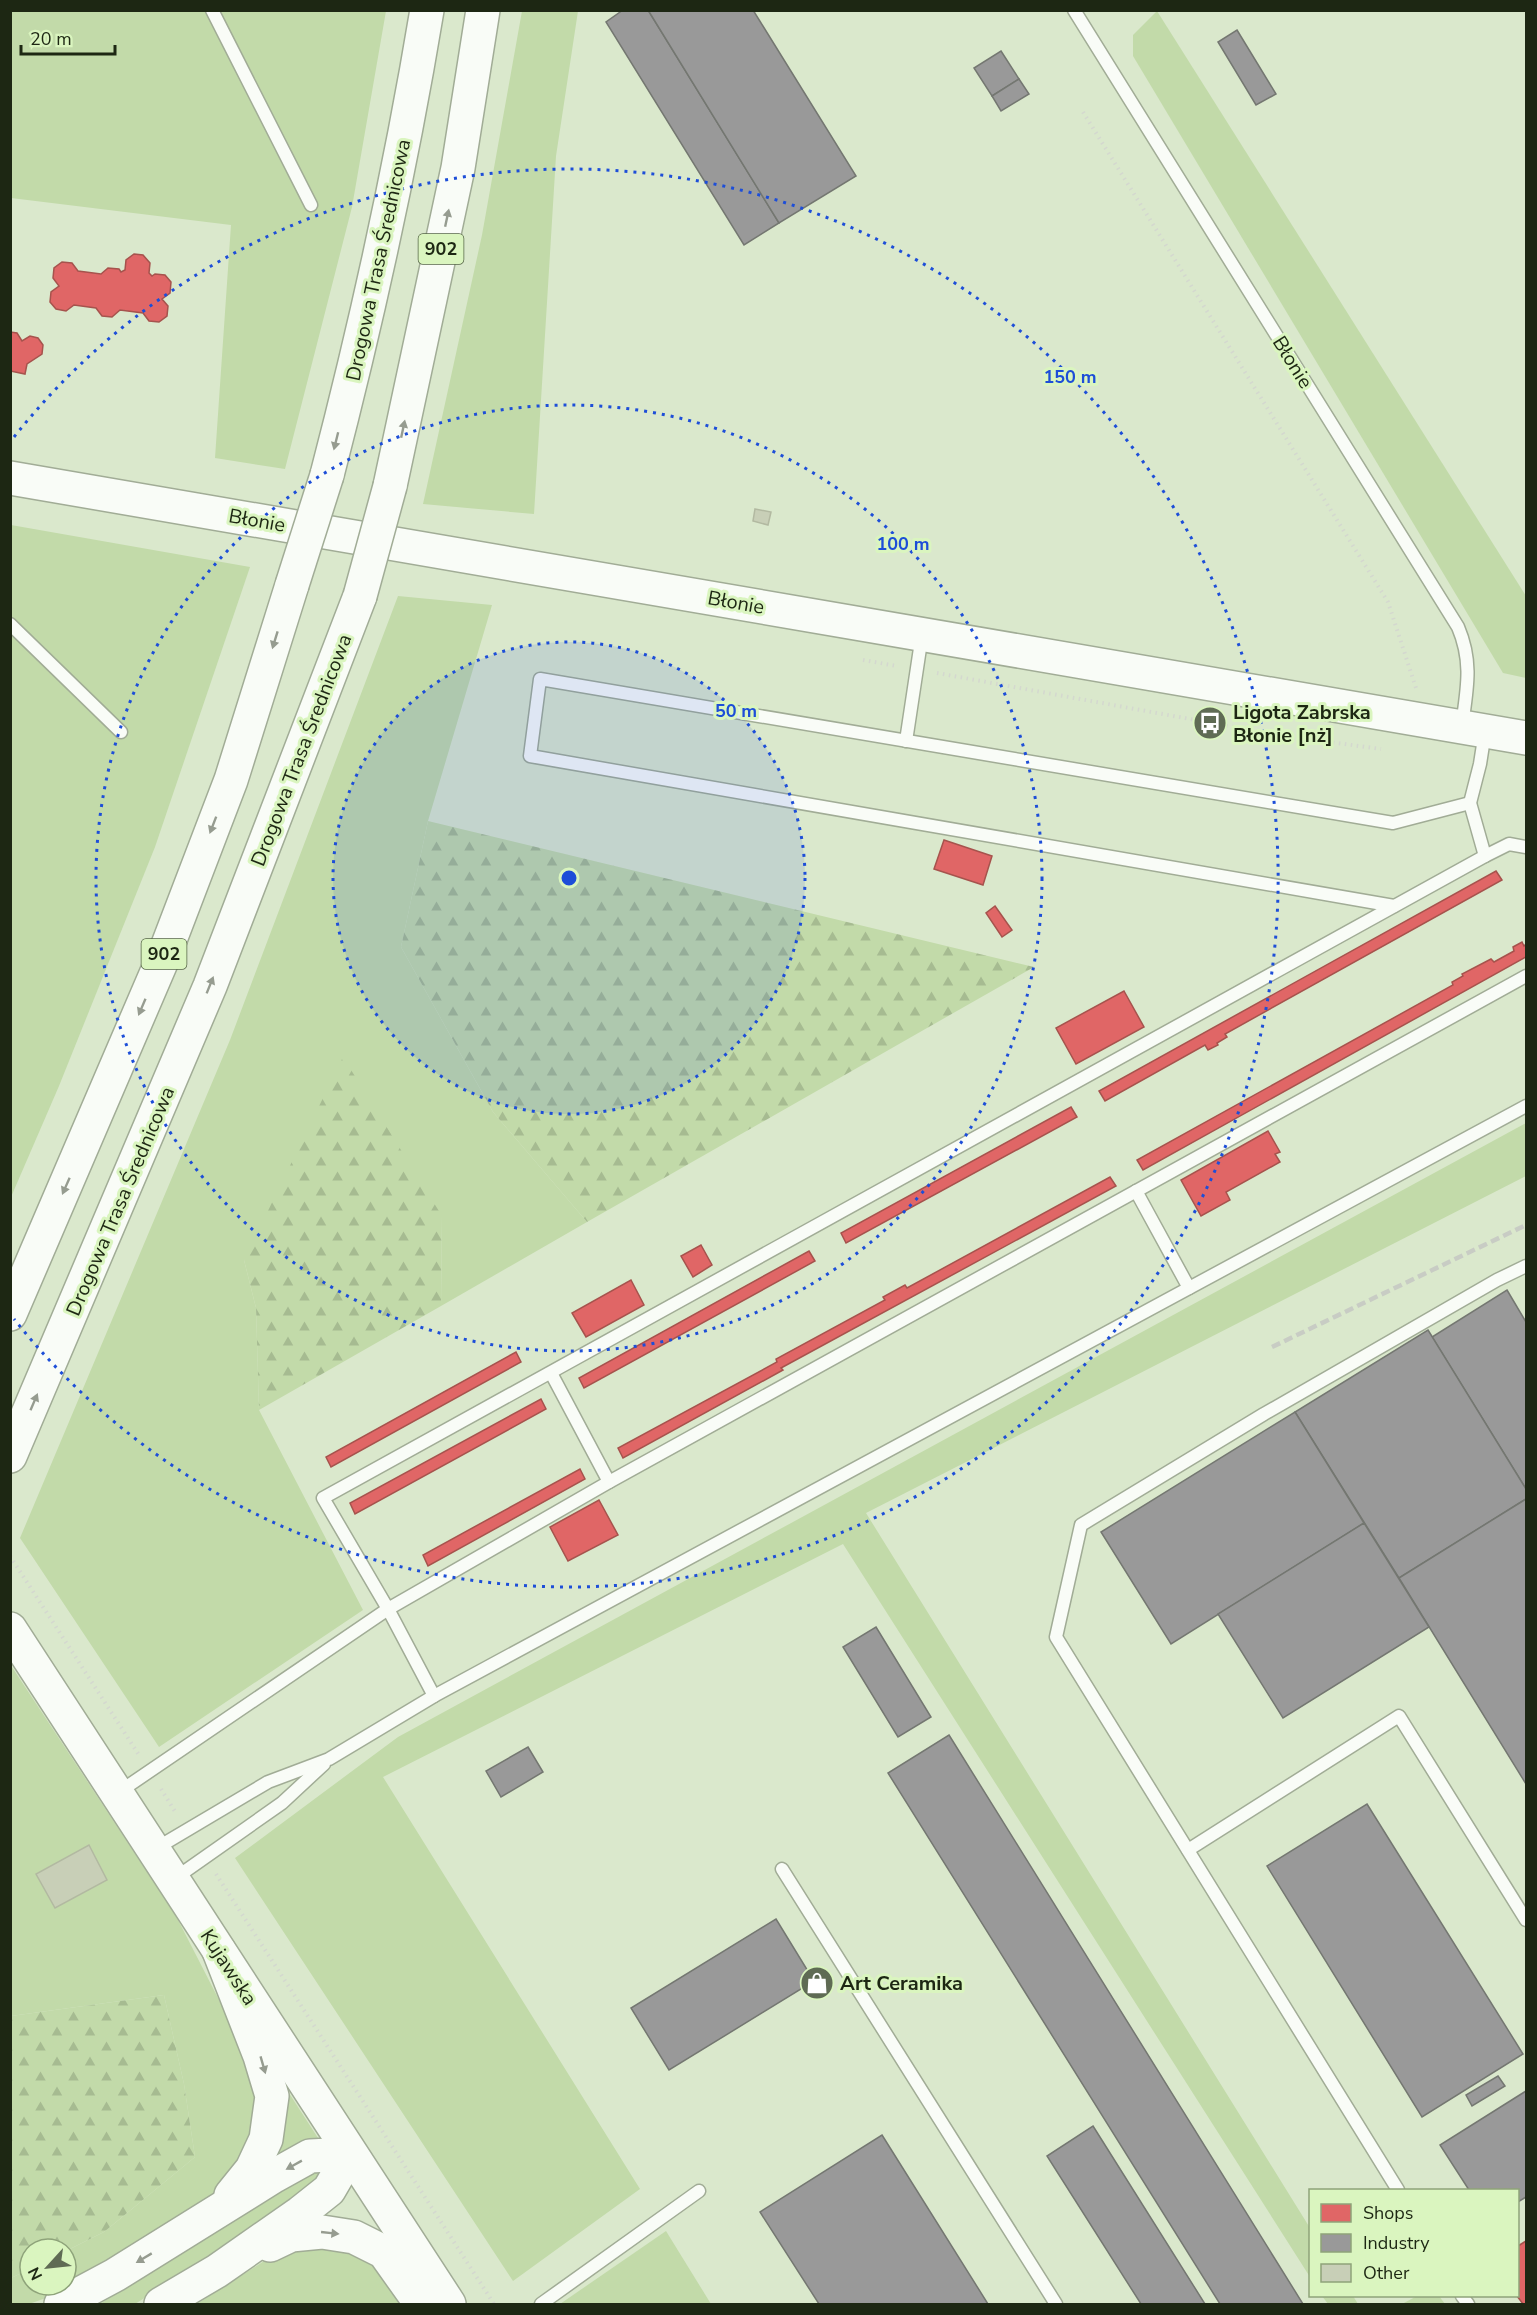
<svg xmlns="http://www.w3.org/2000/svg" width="1537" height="2315" viewBox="0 0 1537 2315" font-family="'Nunito Sans',sans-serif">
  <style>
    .green { fill: #c2daa9 }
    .forest { fill: url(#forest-firs) }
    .shops { fill: #e06666; stroke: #a6534d; stroke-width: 1.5 }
    .industry { fill: #999; stroke: #747771; stroke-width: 1.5 }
    .building { fill: #c8cfb7; stroke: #b2b9a1; stroke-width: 1.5 }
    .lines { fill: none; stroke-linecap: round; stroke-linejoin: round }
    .lane-casing { stroke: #a1ac96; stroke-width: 15 }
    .secondary-casing { stroke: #a1ac96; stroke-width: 36 }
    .primary-casing { stroke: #a1ac96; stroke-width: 36 }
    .path { stroke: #d4d8cf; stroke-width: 4; stroke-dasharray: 1.5 4.5; stroke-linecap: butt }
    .lane { stroke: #f9fcf7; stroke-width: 12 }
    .secondary { stroke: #f9fcf7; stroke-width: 33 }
    .primary { stroke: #f9fcf7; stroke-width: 33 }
    .rail { stroke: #c8ccc4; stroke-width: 4.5; stroke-dasharray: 9 4.5; stroke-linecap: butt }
    .primary-bridge-casing { stroke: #a1ac96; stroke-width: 36; stroke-linecap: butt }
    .primary-bridge { stroke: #f9fcf7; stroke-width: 33 }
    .oneway { fill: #969c90 }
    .ring { fill: none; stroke: #1d4ed8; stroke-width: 3; stroke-dasharray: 3 6 }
    .labels { text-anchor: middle; stroke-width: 6; stroke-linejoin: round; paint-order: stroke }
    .shield { fill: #daf5bf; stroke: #566547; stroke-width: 1.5 }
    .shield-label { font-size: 18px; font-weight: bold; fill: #1d2713 }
    .street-label { font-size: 20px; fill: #1d2713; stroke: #daf5bf }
    .poi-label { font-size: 20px; font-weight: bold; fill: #1d2713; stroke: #daf5bf; text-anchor: start }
    .centre { fill: #1d4ed8; stroke: #daf5bf; stroke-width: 3 }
    .ring-label { font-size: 18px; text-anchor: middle; font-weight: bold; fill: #1d4ed8; stroke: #daf5bf; stroke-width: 6; stroke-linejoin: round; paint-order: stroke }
  </style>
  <defs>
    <pattern id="forest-firs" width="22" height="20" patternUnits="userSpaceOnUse" patternTransform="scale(1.5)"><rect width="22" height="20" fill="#c2daa9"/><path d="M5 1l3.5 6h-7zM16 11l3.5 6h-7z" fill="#a6bb91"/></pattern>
  </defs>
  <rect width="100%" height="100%" fill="#dae8cc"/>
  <g class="green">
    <polygon points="10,11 386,11 352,207 285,469 215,458 231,225 11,198"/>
    <polygon points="522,11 578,11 556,156 534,514 423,504 482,235"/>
    <polygon points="1157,11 1526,596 1526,678 1503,673 1133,56 1133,35"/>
    <polygon points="11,525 250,567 155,847 59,1086 11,1197"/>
    <polygon points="398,596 492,605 428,821 401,947 493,1112 587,1222 441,1306 442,1216 244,1260 256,1308 259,1410 363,1610 159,1747 20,1538 230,1040"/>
    <polygon points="1526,1123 1526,1176 866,1513 1310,2228 1310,2277 843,1544 383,1777 640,2189 513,2281 235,1858 398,1737"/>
    <polygon points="10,1664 176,1916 236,2033 256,2092 257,2123 247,2155 223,2186 174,2223 60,2293 29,2304 11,2304 11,2278 30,2269 30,2285 66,2285 66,2251 104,2232 195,2157 184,2084 164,1995 11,2016"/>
    <polygon points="287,2090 318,2138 299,2143 279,2154 275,2150"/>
    <polygon points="337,2164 323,2185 135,2304 100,2304 302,2174"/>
    <polygon points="666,2231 711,2304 560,2304"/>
    <polygon points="311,2241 380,2262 408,2304 197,2304 283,2249"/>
    <polygon points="1322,2296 1353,2296 1358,2304 1328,2304"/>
    <polygon points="1417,2296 1439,2296 1445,2304 1402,2304"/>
  </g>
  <g class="forest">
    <polygon points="428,821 1034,967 587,1222 493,1112 401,947"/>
    <polygon points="343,1057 442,1216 441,1306 259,1410 256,1308 244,1260"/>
    <polygon points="164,1995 184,2084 195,2157 104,2232 66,2251 66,2249 30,2249 30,2269 11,2278 11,2016"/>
  </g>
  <g class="shops">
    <polygon points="134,254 143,255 150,263 149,273 152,276 155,274 165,275 171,282 170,293 162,299 168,306 167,316 159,322 149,321 143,313 120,310 112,317 102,316 96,308 74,305 66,311 56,309 50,302 51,292 59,286 53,278 54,268 62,262 72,263 78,271 101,274 108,268 119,269 121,272 125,270 126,260"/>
    <polygon points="10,332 17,333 22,341 30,336 38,338 43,345 42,354 27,364 25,374 10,371"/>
    <polygon points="944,840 992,856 983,885 934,869"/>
    <polygon points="1496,871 1502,880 1225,1034 1227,1037 1217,1043 1218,1045 1208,1050 1205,1045 1105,1101 1099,1091"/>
    <polygon points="995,906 1012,930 1002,937 986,913"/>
    <polygon points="1522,942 1524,946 1526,944 1526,957 1143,1170 1137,1160 1453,985 1452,982 1463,976 1462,974 1491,959 1494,962 1514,951 1513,947"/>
    <polygon points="1124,991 1144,1027 1076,1064 1056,1028"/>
    <polygon points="1071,1107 1077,1117 846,1243 841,1233"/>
    <polygon points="1268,1131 1280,1152 1275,1154 1280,1162 1226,1192 1230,1200 1201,1216 1181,1180"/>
    <polygon points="1110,1177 1116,1186 781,1368 783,1370 623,1458 618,1448 777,1362 776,1359 885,1300 883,1297 905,1285 907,1288"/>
    <polygon points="701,1245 712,1265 693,1277 681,1256"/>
    <polygon points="809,1251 815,1261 584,1388 579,1378"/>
    <polygon points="631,1280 644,1305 586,1337 572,1313"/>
    <polygon points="516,1352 521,1362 331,1467 326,1457"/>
    <polygon points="541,1399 546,1409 355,1514 350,1503"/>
    <polygon points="580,1469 585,1479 428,1566 423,1555"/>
    <polygon points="599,1500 618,1535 568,1561 550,1527"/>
    <polygon points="1526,2241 1526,2304 1523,2304 1517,2296 1518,2246"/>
  </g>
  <g class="industry">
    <polygon points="623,10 648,10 779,223 744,245 606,22"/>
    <polygon points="648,10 753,10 856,176 779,223"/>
    <polygon points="1237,30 1276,94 1256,105 1218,42"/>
    <polygon points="1001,51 1019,79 992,96 974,68"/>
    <polygon points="1019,79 1029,94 1001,111 992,96"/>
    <polygon points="1507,1290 1526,1322 1526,1489 1432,1337"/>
    <polygon points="1428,1330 1526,1489 1526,1499 1399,1578 1295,1412"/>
    <polygon points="1295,1412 1364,1523 1171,1644 1101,1532"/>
    <polygon points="1526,1499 1526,1784 1399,1578"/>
    <polygon points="1364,1523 1429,1627 1283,1718 1218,1614"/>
    <polygon points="876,1627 931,1717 898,1737 843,1647"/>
    <polygon points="949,1735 1303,2304 1220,2304 888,1773"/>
    <polygon points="528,1747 543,1772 501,1797 486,1771"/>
    <polygon points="1367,1804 1523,2054 1422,2117 1267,1866"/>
    <polygon points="776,1919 814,1981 669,2070 631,2008"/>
    <polygon points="1498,2076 1505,2086 1472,2106 1466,2095"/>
    <polygon points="1526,2091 1526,2197 1518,2202 1518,2190 1469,2190 1440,2145"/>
    <polygon points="1093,2126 1205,2304 1141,2304 1047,2156"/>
    <polygon points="882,2135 988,2304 819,2304 760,2212"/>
  </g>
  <g class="building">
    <polygon points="755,509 771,512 768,525 753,521"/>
    <polygon points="89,1845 107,1880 55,1908 36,1874"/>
  </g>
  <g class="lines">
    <defs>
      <g id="lane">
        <polyline points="212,10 311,205"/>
        <path d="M1074,10l384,617c15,35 9,62 4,98"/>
        <polyline points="10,624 121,732"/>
        <polyline points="1485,732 1480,764 1470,803 1485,856"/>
        <polyline points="906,741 922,635"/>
        <polyline points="1394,906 530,756 540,679 1393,823 1470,803"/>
        <polyline points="1136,1191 1189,1288"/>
        <polyline points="551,1373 609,1482"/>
        <polyline points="434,1696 1526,1106"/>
        <polyline points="119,1792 388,1609 609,1482 1526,976"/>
        <polyline points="155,1849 268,1782 329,1759 434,1696 388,1609 323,1498 1485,856 1509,844 1526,847"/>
        <polyline points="1188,1850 1399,1716 1526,1920"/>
        <polyline points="782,1869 1056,2304"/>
        <polyline points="174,1879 282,1803 324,1764"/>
        <polyline points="1398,2190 1056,1637 1081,1525 1264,1414 1497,1280 1526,1266"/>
        <polyline points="1462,2296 1468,2304"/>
        <polyline points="541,2304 699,2191"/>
      </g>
      <g id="secondary">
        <polyline points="10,478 1526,738"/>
        <polyline points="10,1629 449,2304"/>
      </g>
      <g id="primary">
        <path d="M327,475c40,-154 74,-308 100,-465"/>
        <polyline points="390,486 458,168 483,10"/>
        <polyline points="10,1314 163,958 231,780 292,585"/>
        <polyline points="10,1456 210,986 360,596"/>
        <polyline points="219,1951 260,2056 272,2096 266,2139 252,2169 231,2195"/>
        <polyline points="270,2245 291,2235 322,2232 354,2237 384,2252 421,2304"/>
        <polyline points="61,2304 115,2275 274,2176 310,2156 350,2154"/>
        <polyline points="161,2304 217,2271 300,2213 329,2190 350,2154"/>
      </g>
    </defs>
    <use href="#lane" class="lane-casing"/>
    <use href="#secondary" class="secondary-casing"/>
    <use href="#primary" class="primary-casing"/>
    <g class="path">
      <polyline points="1083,112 1388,602 1416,688"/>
      <polyline points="863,660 897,666"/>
      <polyline points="937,673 1278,735 1381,749"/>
      <polyline points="10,1556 139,1755"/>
      <polyline points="161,1789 176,1813"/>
      <polyline points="216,1874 494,2304"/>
    </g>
    <use href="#lane" class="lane"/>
    <use href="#secondary" class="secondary"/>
    <use href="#primary" class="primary"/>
    <polyline class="rail" points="1272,1347 1526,1225"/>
    <defs>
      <g id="primary-bridge">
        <polyline points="292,585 327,475"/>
        <polyline points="360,596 390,486"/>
      </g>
    </defs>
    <use href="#primary-bridge" class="primary-bridge-casing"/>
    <use href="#primary-bridge" class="primary-bridge"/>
  </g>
  <defs><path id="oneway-solid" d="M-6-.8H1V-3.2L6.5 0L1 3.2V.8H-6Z" transform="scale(1.5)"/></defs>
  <g class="oneway">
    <use href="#oneway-solid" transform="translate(447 218) rotate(-78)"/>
    <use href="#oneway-solid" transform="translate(403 429) rotate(-78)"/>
    <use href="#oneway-solid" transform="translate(336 441) rotate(104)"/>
    <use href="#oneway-solid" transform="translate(275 640) rotate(107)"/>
    <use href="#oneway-solid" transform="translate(213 825) rotate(111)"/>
    <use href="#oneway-solid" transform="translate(210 985) rotate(-68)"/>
    <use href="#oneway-solid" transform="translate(142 1007) rotate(113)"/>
    <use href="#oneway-solid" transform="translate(66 1186) rotate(114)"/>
    <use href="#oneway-solid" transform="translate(34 1402) rotate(-67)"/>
    <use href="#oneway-solid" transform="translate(263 2065) rotate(74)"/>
    <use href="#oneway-solid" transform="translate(294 2165) rotate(151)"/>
    <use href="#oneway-solid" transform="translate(330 2233) rotate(6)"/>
    <use href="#oneway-solid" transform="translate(144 2258) rotate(149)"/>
  </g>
  <circle cx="569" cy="878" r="236" fill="#1d4ed8" fill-opacity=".12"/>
  <g class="ring">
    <circle cx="569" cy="878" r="236"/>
    <circle cx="569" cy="878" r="473"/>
    <path d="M14 437A709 709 0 1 1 14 1319"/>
  </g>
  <defs>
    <symbol id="bus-disc" viewBox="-11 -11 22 22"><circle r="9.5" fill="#5f6b54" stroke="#daf5bf"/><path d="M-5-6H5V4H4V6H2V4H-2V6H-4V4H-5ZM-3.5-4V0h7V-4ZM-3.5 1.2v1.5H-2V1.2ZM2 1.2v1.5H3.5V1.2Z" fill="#fff"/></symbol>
    <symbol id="shop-disc" viewBox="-11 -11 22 22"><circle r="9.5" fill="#5f6b54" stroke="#daf5bf"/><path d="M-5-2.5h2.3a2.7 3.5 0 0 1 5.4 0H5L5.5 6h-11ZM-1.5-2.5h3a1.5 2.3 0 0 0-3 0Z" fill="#fff"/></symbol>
  </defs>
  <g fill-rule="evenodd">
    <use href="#bus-disc" x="1191" y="704" width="38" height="38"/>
    <use href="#shop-disc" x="798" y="1964" width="38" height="38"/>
  </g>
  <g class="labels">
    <g class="shield">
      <rect x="418.5" y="234" width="45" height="30" rx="4.5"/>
      <rect x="141.5" y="939" width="45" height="30" rx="4.5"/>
    </g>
    <g class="shield-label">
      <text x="441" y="255">902</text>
      <text x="164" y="960">902</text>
    </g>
    <g class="street-label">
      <text transform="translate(378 260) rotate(-78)" y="7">Drogowa Trasa Średnicowa</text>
      <text transform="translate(1293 362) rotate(58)" y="7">Błonie</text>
      <text transform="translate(257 520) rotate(10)" y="7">Błonie</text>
      <text transform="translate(736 602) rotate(10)" y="7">Błonie</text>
      <text transform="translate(301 750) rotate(-69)" y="7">Drogowa Trasa Średnicowa</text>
      <text transform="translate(120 1201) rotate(-67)" y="7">Drogowa Trasa Średnicowa</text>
      <text transform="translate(229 1967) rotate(57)" y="7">Kujawska</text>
    </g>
    <g class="poi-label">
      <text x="1233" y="719">Ligota Zabrska<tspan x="1233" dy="23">Błonie [nż]</tspan></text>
      <text x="840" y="1990">Art Ceramika</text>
    </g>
  </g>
  <circle cx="569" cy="878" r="9" class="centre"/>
  <g class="ring-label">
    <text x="1070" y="383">150 m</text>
    <text x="903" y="550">100 m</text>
    <text x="736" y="717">50 m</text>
  </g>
  <rect width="1537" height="2315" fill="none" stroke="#1d2713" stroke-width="24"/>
  <rect x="1309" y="2189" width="210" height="108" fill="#daf5bf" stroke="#8ea37a" stroke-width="1.5"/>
  <rect x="1321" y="2204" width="30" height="18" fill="#e06666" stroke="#8ea37a" stroke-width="1.5"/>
  <text x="1363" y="2219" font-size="18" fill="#1d2713">Shops</text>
  <rect x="1321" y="2234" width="30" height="18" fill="#999999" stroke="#8ea37a" stroke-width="1.5"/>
  <text x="1363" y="2249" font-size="18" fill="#1d2713">Industry</text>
  <rect x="1321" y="2264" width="30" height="18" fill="#c8cfb7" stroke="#8ea37a" stroke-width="1.5"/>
  <text x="1363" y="2279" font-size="18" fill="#1d2713">Other</text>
  <g transform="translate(48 2267) rotate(243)"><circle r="28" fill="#daf5bf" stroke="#8ea37a" stroke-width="1.5"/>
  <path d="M0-4.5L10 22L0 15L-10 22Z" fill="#5f6b54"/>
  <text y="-9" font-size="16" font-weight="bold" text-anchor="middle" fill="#1d2713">N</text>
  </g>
  <path d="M21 45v9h94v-9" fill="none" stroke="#1d2713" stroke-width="3"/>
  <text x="30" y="45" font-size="18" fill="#1d2713" stroke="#daf5bf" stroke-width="4.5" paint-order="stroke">20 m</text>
</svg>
